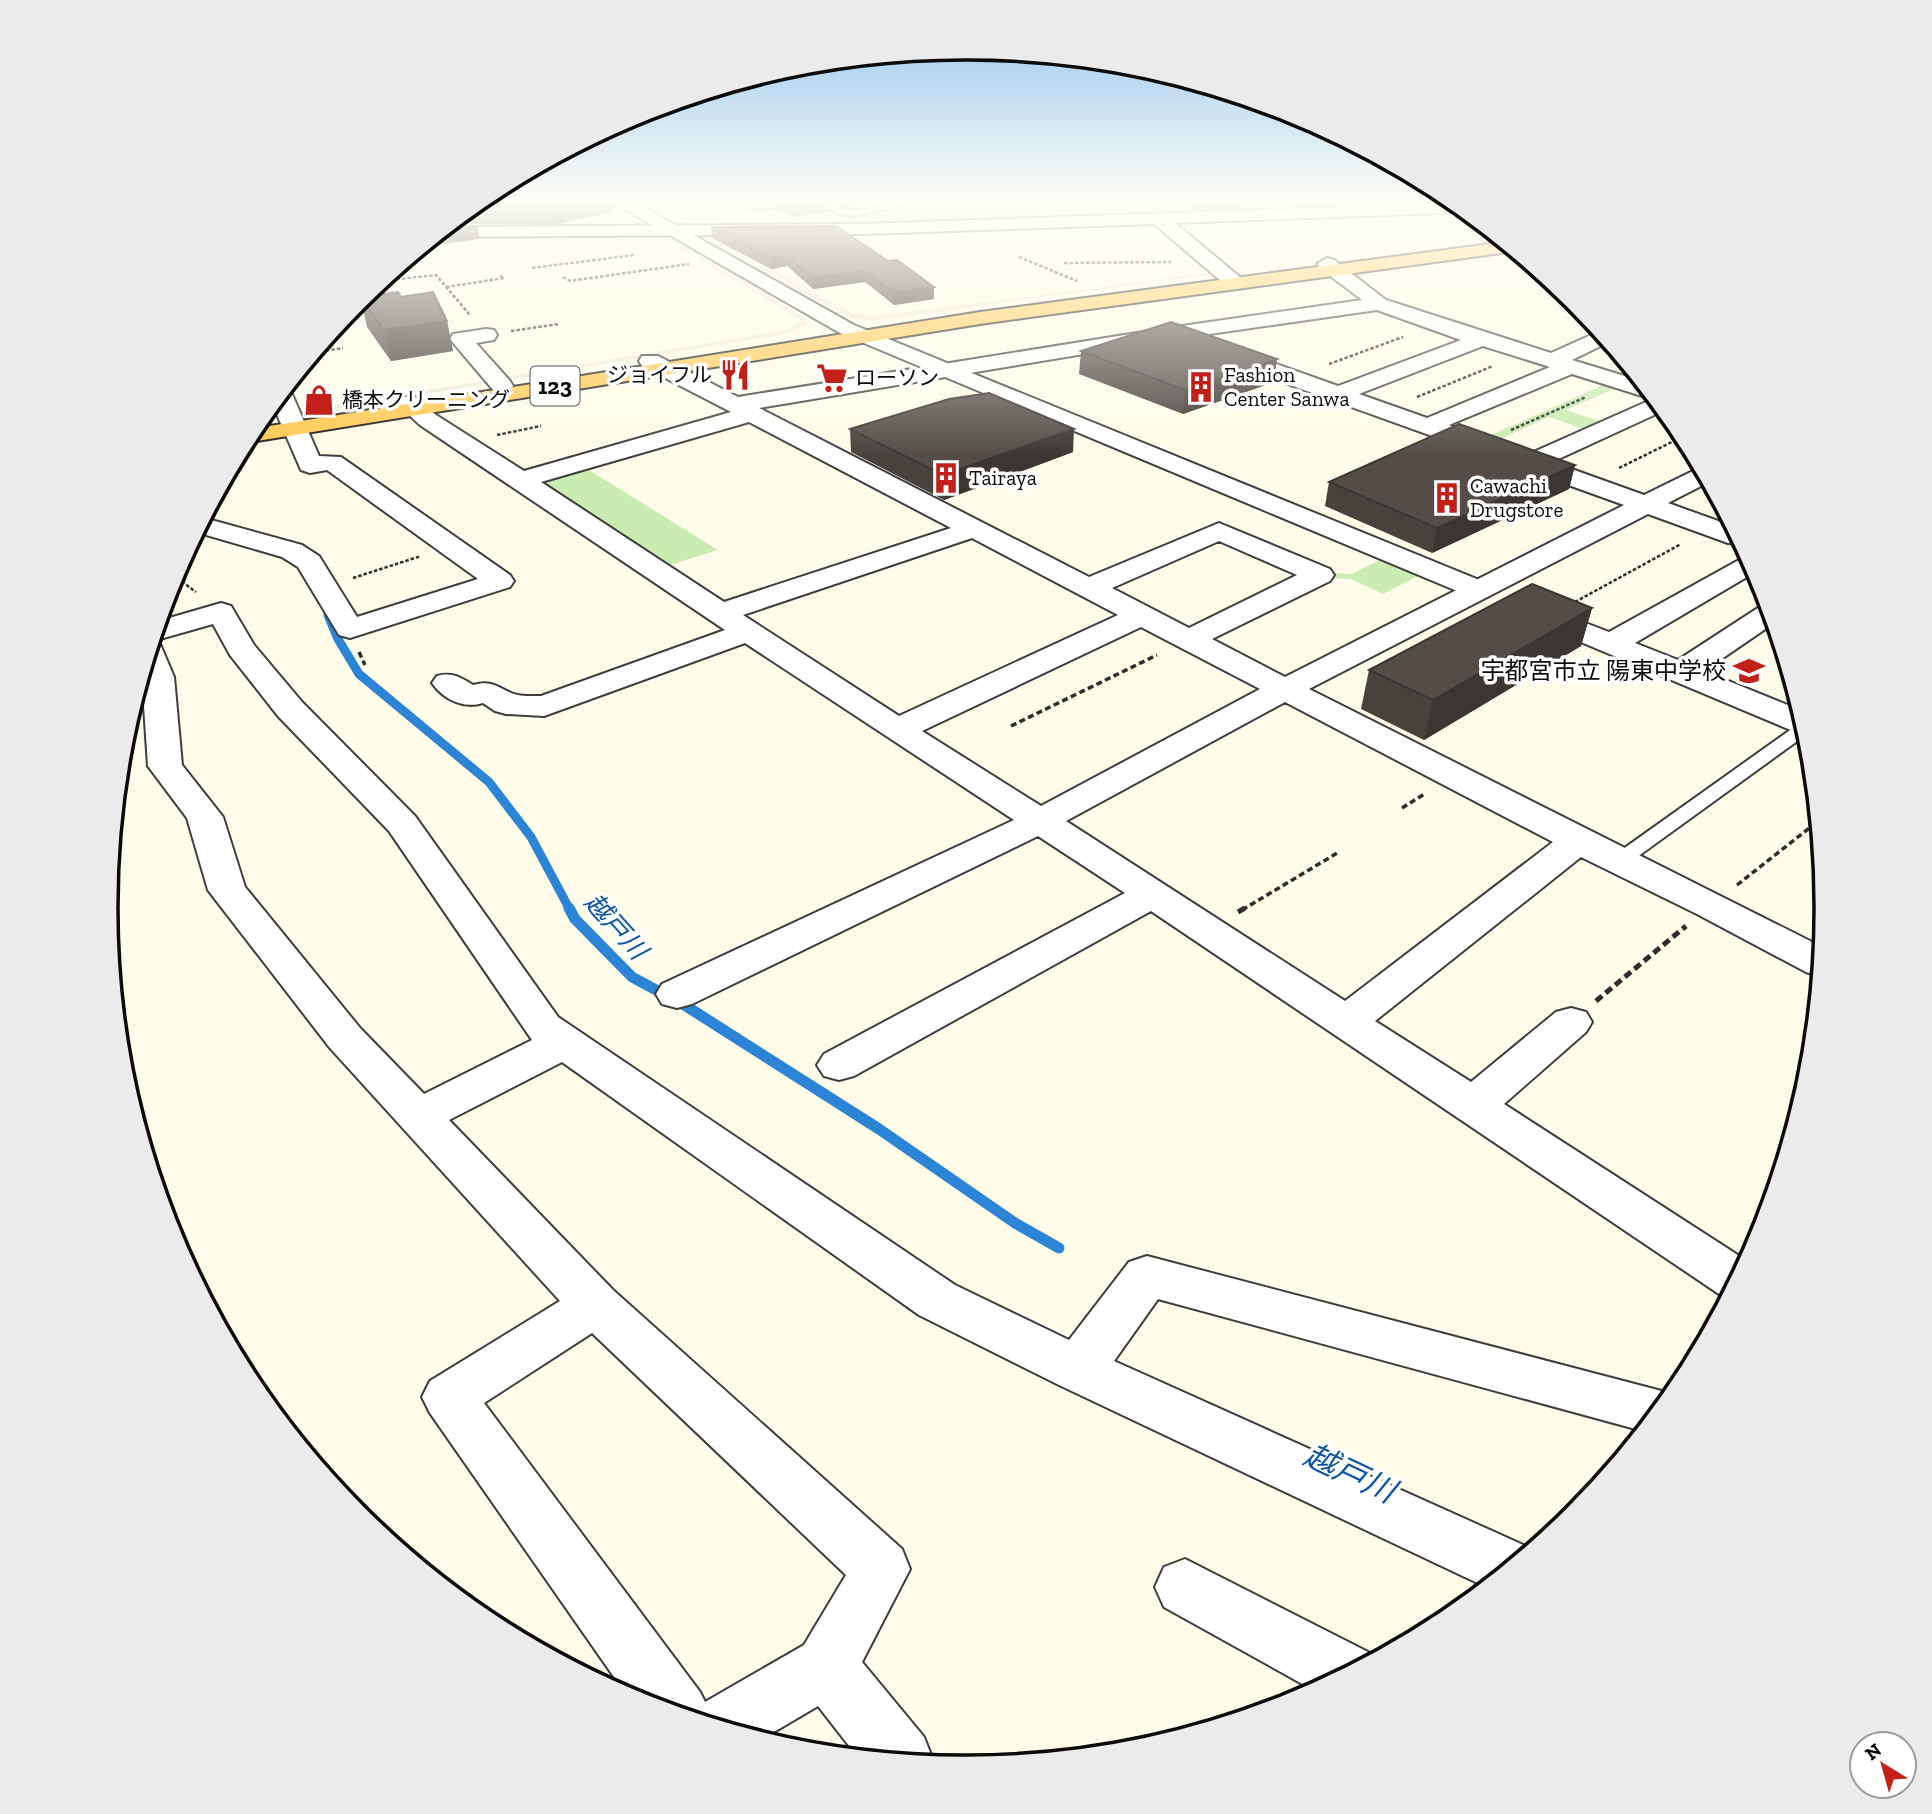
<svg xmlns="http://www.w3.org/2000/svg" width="1932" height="1814" viewBox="0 0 1932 1814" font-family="'Zilla Slab','Noto Sans JP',serif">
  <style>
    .green { fill: #caecb1 }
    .plaza { fill: #eeebd9 }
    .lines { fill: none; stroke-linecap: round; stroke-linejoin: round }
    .stream-far1 { stroke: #2c84d7; stroke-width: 9 }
    .stream { stroke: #2c84d7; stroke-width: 11 }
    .service-casing { stroke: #3e3e3e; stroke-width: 4 }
    .minor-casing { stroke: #3e3e3e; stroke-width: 4 }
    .tertiary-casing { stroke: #3e3e3e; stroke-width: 4 }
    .trunk-casing { stroke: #1c1c1c; stroke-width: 4 }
    .path-far2 { stroke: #2d2d2d; stroke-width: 2.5; stroke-dasharray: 3.5 2; stroke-linecap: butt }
    .path-far1 { stroke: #2d2d2d; stroke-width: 3.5; stroke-dasharray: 6 3.5; stroke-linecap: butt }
    .path { stroke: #2d2d2d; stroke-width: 5; stroke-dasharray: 8 4.5; stroke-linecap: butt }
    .service { fill: #fff; fill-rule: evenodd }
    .minor { fill: #fff; fill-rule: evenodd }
    .tertiary { fill: #fff; fill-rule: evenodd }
    .trunk { fill: #ffc850; fill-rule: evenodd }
    .wall { fill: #48423d }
    .shaded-wall { fill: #3b3632 }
    .building { fill: #544d47; stroke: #3b3632; stroke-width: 2 }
    .labels { text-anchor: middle; stroke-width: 7; stroke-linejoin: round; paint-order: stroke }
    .far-poi-label { font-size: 21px; fill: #0b0b0b; stroke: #fff; text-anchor: start }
    .shield { fill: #fff; stroke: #545454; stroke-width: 2 }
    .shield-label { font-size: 23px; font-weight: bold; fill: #0b0b0b }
    .poi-label { font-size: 24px; fill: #0b0b0b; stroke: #fff; text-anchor: end }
    .water-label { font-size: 26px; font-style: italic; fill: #0d55a5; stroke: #fff }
    .near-water-label { font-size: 32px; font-style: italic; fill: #0d55a5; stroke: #fff }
    .rim { fill: none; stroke: #0b0b0b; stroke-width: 3.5 }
  </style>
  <rect width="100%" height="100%" fill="#fffde9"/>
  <g class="green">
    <polygon points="921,203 1085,203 1037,213 1053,220 829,225 849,216"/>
    <polygon points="1610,382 1621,386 1566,410 1605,423 1589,431 1549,417 1489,444 1480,440"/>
    <polygon points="581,465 718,550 657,569 530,480"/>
    <polygon points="1384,558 1422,574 1383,594 1351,579 1330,578 1329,573 1352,574"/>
  </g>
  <g class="plaza">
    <polygon points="597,203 610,203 758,287 806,319 807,324 781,335 311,413 302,411 787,330 801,320 688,253"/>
    <polygon points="636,203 649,203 852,313 873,316 1210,273 1213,274 874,321 855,320 688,234"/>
  </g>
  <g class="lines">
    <polyline class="stream-far1" points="328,615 338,639 359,674 489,782 531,837 570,910"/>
    <polyline class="stream" points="569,908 575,919 632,977 686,1006 879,1129 1015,1223 1059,1248"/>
    <defs>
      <g id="service">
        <polygon points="742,203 807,203 807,204 803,207 751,209"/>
        <path d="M817,203c12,0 22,7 34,7 21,1 42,-7 63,-7l-60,13 -15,-2z"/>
        <polygon points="1800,723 1804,723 1807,734 1626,865 1612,865 1610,861 1612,857"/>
      </g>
      <g id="minor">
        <polygon points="1452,203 1457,203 1468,212 1175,223 1241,278 1244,282 1234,288 1227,286 1154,224 864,234 433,237 445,227 864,224"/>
        <path d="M1327,258l7,2 52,40 165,53 49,-22 9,11 -37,18 69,21 13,16 -12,-1 -70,-22 -123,51 80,29 126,-56 10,12 -113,52 92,33 57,-28 8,15 -41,21 64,23 10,18 -14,-1 -80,-29 -339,175 513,258 -3,29 -13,-4 -109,-58 -116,-57 -206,164 96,61 85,-70 15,-4 15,4 6,10 -6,10 -82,72 243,157 -19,36 -9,-3 -568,-383 -297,165 -15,4 -15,-4 -7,-11 7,-11 301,-161 -87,-57 -346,168 -15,4 -15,-4 -6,-10 6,-10 352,-164 -269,-177 -201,73 -38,-2 -11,-3 -12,-8c-19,6 -39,-3 -51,-20l5,-7c15,-4 23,1 36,9 18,-5 23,1 38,8 9,4 21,3 30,3l184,-66 -305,-205 -25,-23 4,-5h16l21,18 88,56 207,-59 -89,-46 -3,-5 3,-5h16l80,41 430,-69 194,-28 -42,-32 -3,-4zM1377,310l84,30 -123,46 -104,-37h-16l-3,5 3,5 406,146 -339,172 -73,-38 118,-58 4,-6 -4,-6 -111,-46 -130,54 -330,-169 409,-68zM1483,346l67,21 -123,51 -68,-24zM749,422l202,106 -227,74 -183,-120zM972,538l146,77 -219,101 -156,-101zM1219,541l78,34 -108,53 -77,-40zM1141,627l119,62 -219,117 -119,-75zM1285,702l268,140 -208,159 -279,-180z"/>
        <polygon points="486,329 494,330 497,335 494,340 476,343 510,381 513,386 510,391 494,391 450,339 453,334"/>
        <polygon points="285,388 292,394 319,456 341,457 510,575 514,581 510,587 350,638 339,635 298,567 282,557 196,532 204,518 302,545 319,556 357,617 478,579 327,470 310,473 301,470 272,403"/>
        <polygon points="1748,555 1757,571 1635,643 1678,660 1761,606 1768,604 1774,623 1704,671 1800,710 1807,733 1793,731 1526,619 1521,613 1526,607 1536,604 1609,632"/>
        <path d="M221,603l10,3 23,39 48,57 113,114 143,201 397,268 114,55 60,-78 18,-6 526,138 -30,37 -485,-132 -44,62 416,187 1,2 -45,37 -427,-202 -140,-70 -357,-253 -113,58 164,170 289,259 8,20 -48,93 62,75 9,23 -1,3 -75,-7 -39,-50 -56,33 -134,-42 -198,-284 -8,-16 8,-16 130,-80 -230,-253 -122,-158 -21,-72 -39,-52 -6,-90 10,-33 8,1 14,33 8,88 41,52 22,70 115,141 64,66 108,-54 -143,-209 -111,-115 -48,-61 -17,-31 -60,17 6,-20zM592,1333l254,242 -42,70 -99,57 -5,-10 -216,-289z"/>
        <polygon points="1185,1559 1368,1652 1371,1661 1315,1691 1164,1607 1155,1587 1164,1567"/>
      </g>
      <polygon id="tertiary" points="614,203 636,203 854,325 1489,584 1493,590 1489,596 1479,599 1469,596 840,333"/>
      <polygon id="trunk" points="1505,242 1516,251 980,324 244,443 251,429 980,312"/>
    </defs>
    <use href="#service" class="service-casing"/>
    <use href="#minor" class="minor-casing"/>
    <use href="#tertiary" class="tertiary-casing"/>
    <use href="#trunk" class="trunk-casing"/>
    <g class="path-far2">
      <polyline points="1019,257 1077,281"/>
      <polyline points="1064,263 1171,262"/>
      <polyline points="532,268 634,255"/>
      <polyline points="563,277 570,281 689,264"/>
      <polyline points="380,281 436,275 470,315"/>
      <polyline points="446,287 504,278 500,276"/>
      <polyline points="342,319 358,316"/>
      <polyline points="511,331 559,324"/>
      <polyline points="315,352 343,348"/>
      <polyline points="1329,364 1403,337"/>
      <polyline points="1417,397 1493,366"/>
      <polyline points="1511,430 1586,397"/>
      <polyline points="497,435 541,426"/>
      <polyline points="1619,468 1684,436"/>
      <polyline points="173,575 196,592"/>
      <polyline points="353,578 421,556"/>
      <polyline points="1575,602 1681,544"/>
    </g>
    <g class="path-far1">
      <polyline points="359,652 365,665"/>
      <polyline points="1011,726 1157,655"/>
      <polyline points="1402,808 1426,793"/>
      <polyline points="1737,885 1817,822"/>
      <polyline points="1242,910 1339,852"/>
    </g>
    <g class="path">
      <polyline points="1238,912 1245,908"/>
      <polyline points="1596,1001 1686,926"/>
    </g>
    <use href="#service" class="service"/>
    <use href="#minor" class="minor"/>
    <use href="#tertiary" class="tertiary"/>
    <use href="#trunk" class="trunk"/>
  </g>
  <g class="wall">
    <polygon points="475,203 611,203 612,212 557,224 449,224"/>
    <polygon points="778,203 828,203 828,211 795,217 778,209"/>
    <polygon points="832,203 873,203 850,207"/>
    <polygon points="1185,203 1239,203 1239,208 1193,210"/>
    <polygon points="1290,203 1341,203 1335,205 1298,206"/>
    <polygon points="836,226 934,299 894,305 865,282 813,289 787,266 771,269 712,238 711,227"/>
    <polygon points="360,297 401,297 447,321 453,351 391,361 367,327"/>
    <polygon points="1081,351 1274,382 1183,414 1079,374"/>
    <polygon points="850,429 1073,452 944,500 851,452"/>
    <polygon points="1575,465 1569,489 1432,553 1325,506 1329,482"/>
    <polygon points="1592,608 1581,646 1424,740 1361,709 1369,670"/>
  </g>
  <g class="shaded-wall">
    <polygon points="595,203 611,203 612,212 557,224 555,211"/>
    <polygon points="822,203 828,203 828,211 795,217 795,208"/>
    <polygon points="850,203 873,203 850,207"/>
    <polygon points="478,227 480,239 421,247 440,232"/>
    <polygon points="786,255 787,266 771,269 771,258"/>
    <polygon points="864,270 865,282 813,289 813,278"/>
    <polygon points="934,287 934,299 894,305 894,293"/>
    <polygon points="447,321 453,351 391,361 384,330"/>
    <polygon points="1277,359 1274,382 1183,414 1185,390"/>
    <polygon points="1074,429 1073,452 944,500 943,475"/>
    <polygon points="1575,465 1569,489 1432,553 1437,528"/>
    <polygon points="1592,608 1581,646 1424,740 1433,700"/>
  </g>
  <g class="building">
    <polygon points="475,203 595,203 555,211 464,212"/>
    <polygon points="784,203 822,203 795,208"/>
    <polygon points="836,226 888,261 897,260 934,287 894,293 864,270 813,278 786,255 771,258 711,227"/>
    <polygon points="446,227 478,227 440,232"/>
    <polygon points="398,292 401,297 433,292 447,321 384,330 360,297"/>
    <polygon points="1171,322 1277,359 1185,390 1081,351"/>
    <polygon points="989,393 1074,429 943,475 850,429 949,399"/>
    <polygon points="1459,424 1575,465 1437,528 1329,482"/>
    <polygon points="1532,584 1592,608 1433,700 1369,670"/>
  </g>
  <linearGradient id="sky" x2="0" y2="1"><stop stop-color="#8fc2ef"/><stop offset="0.44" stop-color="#fffef5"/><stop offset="1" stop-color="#fffef5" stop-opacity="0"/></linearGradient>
  <rect width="1932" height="457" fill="url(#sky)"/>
  <defs>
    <symbol id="restaurant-bare" viewBox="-9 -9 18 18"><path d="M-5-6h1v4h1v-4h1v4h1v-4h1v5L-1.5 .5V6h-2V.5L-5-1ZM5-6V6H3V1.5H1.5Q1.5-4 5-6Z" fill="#c4201a" stroke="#fff" stroke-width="2.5" paint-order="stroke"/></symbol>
    <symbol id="supermarket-bare" viewBox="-9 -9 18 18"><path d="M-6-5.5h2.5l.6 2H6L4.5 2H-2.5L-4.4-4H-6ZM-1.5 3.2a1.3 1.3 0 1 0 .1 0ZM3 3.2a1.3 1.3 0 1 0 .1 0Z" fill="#c4201a" stroke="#fff" stroke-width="2.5" paint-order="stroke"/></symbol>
    <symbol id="building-bare" viewBox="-9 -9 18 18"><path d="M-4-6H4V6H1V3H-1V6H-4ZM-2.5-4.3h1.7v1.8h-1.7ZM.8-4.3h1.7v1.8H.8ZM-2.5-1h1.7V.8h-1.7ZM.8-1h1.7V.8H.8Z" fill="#c4201a" stroke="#fff" stroke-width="2.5" paint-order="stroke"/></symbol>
    <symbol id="shop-bare" viewBox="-9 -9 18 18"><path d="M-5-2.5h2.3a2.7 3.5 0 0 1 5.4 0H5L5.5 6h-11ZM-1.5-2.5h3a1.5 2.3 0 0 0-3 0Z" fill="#c4201a" stroke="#fff" stroke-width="2.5" paint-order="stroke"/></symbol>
    <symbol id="school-bare" viewBox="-9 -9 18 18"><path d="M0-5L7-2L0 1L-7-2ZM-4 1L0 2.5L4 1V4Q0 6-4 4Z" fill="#c4201a" stroke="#fff" stroke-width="2.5" paint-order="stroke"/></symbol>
  </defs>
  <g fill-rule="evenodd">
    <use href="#restaurant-bare" x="713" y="353" width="44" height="44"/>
    <use href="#supermarket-bare" x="810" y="356" width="44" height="44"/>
    <use href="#building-bare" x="1179" y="365" width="44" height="44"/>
    <use href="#shop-bare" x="297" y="378" width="44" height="44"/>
    <use href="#building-bare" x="924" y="456" width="44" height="44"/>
    <use href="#building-bare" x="1425" y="476" width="44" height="44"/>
    <use href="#school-bare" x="1727" y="649" width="44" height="44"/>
  </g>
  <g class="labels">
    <g class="far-poi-label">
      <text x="712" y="382" text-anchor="end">ジョイフル</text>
      <text x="1224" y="382">Fashion<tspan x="1224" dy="24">Center Sanwa</tspan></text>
      <text x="855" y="385">ローソン</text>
      <text x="342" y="407">橋本クリーニング</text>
      <text x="969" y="485">Tairaya</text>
      <text x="1470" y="493">Cawachi<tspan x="1470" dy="24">Drugstore</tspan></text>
    </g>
    <rect class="shield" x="530.5" y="366.5" width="49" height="39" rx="5"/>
    <g class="shield-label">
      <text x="555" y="394">123</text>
    </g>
    <g class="poi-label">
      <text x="1726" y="679">宇都宮市立 陽東中学校</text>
    </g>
    <g class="water-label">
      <text transform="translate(616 926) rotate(48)" y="9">越戸川</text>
    </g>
    <g class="near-water-label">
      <text transform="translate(1350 1473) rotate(25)" y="11">越戸川</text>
    </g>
  </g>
  <path d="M0 0H1932V1814H0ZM965 60H967A847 847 0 0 1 1814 907V908A847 847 0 0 1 967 1755H965A847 847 0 0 1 118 908V907A847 847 0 0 1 965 60Z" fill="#ebebeb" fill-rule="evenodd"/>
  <path class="rim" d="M965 60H967A847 847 0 0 1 1814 907V908A847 847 0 0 1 967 1755H965A847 847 0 0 1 118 908V907A847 847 0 0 1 965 60Z"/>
  <g transform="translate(1883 1765) rotate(323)"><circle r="33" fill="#ffffff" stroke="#9d9d9d" stroke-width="2"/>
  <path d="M0-5L12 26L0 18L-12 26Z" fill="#c4201a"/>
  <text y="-10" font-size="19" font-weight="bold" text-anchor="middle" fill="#0b0b0b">N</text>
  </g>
</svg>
